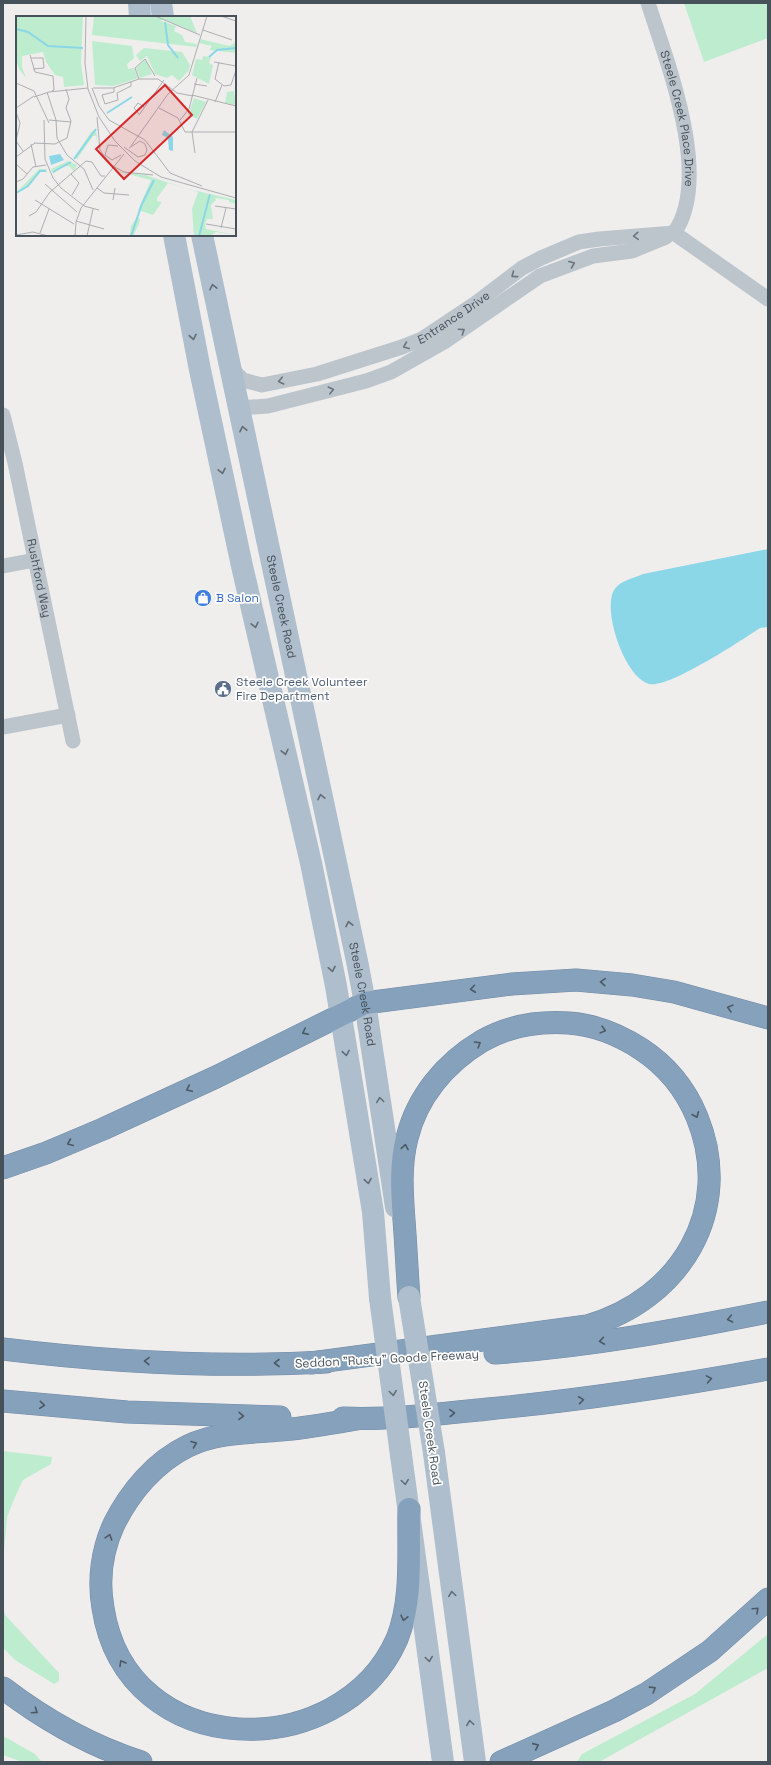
<svg xmlns="http://www.w3.org/2000/svg" width="771" height="1765" viewBox="0 0 771 1765" font-family="'Space Grotesk',sans-serif">
  <style>
    .green { fill: #bdedce }
    .water { fill: #8bd7e8 }
    .lines { fill: none; stroke-linecap: round; stroke-linejoin: round }
    .highway-casing { stroke: #728ca7; stroke-width: 23 }
    .street { stroke: #bcc5cc; stroke-width: 15 }
    .primary { stroke: #aebecc; stroke-width: 22 }
    .highway { stroke: #86a1bb; stroke-width: 22 }
    .primary-bridge { stroke: #aebecc; stroke-width: 22 }
    .oneway { stroke: #69747c }
    .oneway2 { stroke: #606c76 }
    .oneway3 { stroke: #4c5964 }
    .labels { text-anchor: middle; stroke-width: 3.5; stroke-linejoin: round; paint-order: stroke }
    .street-label { font-size: 12px; fill: #46515a; stroke: #fff }
    .shop-label { font-size: 12px; fill: #366cbe; stroke: #fff; text-anchor: start }
    .service-label { font-size: 12px; fill: #4e5e75; stroke: #fff; text-anchor: start }
    .inset-river { fill: none; stroke: #8bd7e8; stroke-width: 2 }
    .inset-road { fill: none; stroke: #acafb2; stroke-width: 1 }
    .view { fill: #d62828; fill-opacity: 0.15; stroke: #d62828; stroke-width: 2 }
    .inset-edge { fill: none; stroke: #46515a; stroke-width: 2 }
  </style>
  <rect width="100%" height="100%" fill="#f0eded"/>
  <g class="green">
    <polygon points="684,3 768,3 768,38 704,62"/>
    <polygon points="3,1451 52,1457 51,1464 23,1480 15,1497 7,1517 3,1564"/>
    <polygon points="3,1608 6,1616 59,1673 59,1681 54,1684 15,1660 3,1648"/>
    <polygon points="768,1634 768,1668 599,1762 577,1762 582,1754 695,1694"/>
    <polygon points="3,1736 35,1754 42,1762 23,1762 3,1755"/>
  </g>
  <path class="water" d="M768,549v78l-8,1c-18,12 -92,61 -111,56 -24,-6 -47,-73 -35,-94 5,-9 20,-12 29,-16z"/>
  <g class="lines">
    <defs>
      <g id="highway">
        <polyline points="3,1168 46,1153 103,1129 216,1077 365,1003 512,984 576,980 632,985 674,992 768,1018"/>
        <path d="M3,1349c106,13 216,19 323,13"/>
        <path d="M495,1353c92,-6 183,-23 273,-41"/>
        <path d="M311,1363l276,-37c93,-26 148,-116 110,-209 -12,-29 -30,-51 -56,-68 -23,-15 -45,-24 -72,-26 -30,-2 -61,3 -87,18 -37,22 -65,56 -75,97 -7,27 -5,55 -3,82 2,25 3,51 5,77"/>
        <polyline points="3,1401 127,1412 280,1417"/>
        <path d="M343,1418c48,2 97,-4 145,-9 94,-9 187,-23 280,-40"/>
        <path d="M357,1419c-25,4 -51,9 -76,11 -33,3 -63,2 -93,16 -33,16 -58,46 -74,78 -12,26 -16,56 -11,84 24,155 238,157 294,31 16,-40 11,-87 12,-130"/>
        <path d="M3,1688c42,32 88,58 138,74"/>
        <polyline points="501,1762 614,1711 646,1694 710,1651 768,1599"/>
      </g>
    </defs>
    <use href="#highway" class="highway-casing"/>
    <g class="street">
      <path id="s1" d="M648,3c19,59 65,175 26,230"/>
      <path id="s2" d="M230,367l13,13 19,5 55,-11 85,-27 20,-8 54,-36 46,-35 19,-10 38,-16 20,-3 75,-6 94,66"/>
      <polyline points="238,408 268,406 366,381 391,372 444,342 540,276 593,256 632,251 666,237"/>
      <path id="s3" d="M3,415l12,48 58,278"/>
      <polyline points="3,566 35,560"/>
      <polyline points="3,727 68,715"/>
    </g>
    <g class="primary">
      <polyline points="139,3 140,17"/>
      <polyline points="161,3 163,17"/>
      <polyline points="174,235 200,370 242,566 311,863 336,986 373,1212 380,1298"/>
      <path id="s4" d="M202,235l155,726 8,42 31,204"/>
      <polyline points="434,1453 475,1762"/>
      <polyline points="401,1455 443,1762"/>
    </g>
    <use href="#highway" class="highway"/>
    <g class="primary-bridge">
      <polyline points="409,1297 434,1453"/>
      <polyline points="380,1298 401,1455"/>
    </g>
  </g>
  <defs><path id="oneway-chevron" d="M-2-3.5L2.5 0L-2 3.5" fill="none" stroke-width="1.6" stroke-linecap="round" stroke-linejoin="round"/></defs>
  <g class="oneway">
    <use href="#oneway-chevron" transform="translate(636 236) rotate(176)"/>
    <use href="#oneway-chevron" transform="translate(572 264) rotate(-21)"/>
    <use href="#oneway-chevron" transform="translate(514 275) rotate(143)"/>
    <use href="#oneway-chevron" transform="translate(462 331) rotate(-34)"/>
    <use href="#oneway-chevron" transform="translate(406 346) rotate(158)"/>
    <use href="#oneway-chevron" transform="translate(281 381) rotate(168)"/>
    <use href="#oneway-chevron" transform="translate(331 390) rotate(-13)"/>
  </g>
  <g class="oneway2">
    <use href="#oneway-chevron" transform="translate(213 287) rotate(-102)"/>
    <use href="#oneway-chevron" transform="translate(193 337) rotate(79)"/>
    <use href="#oneway-chevron" transform="translate(243 429) rotate(-102)"/>
    <use href="#oneway-chevron" transform="translate(222 471) rotate(78)"/>
    <use href="#oneway-chevron" transform="translate(255 625) rotate(77)"/>
    <use href="#oneway-chevron" transform="translate(285 752) rotate(77)"/>
    <use href="#oneway-chevron" transform="translate(321 797) rotate(-102)"/>
    <use href="#oneway-chevron" transform="translate(349 924) rotate(-102)"/>
    <use href="#oneway-chevron" transform="translate(332 969) rotate(79)"/>
    <use href="#oneway-chevron" transform="translate(346 1053) rotate(81)"/>
    <use href="#oneway-chevron" transform="translate(380 1100) rotate(-98)"/>
    <use href="#oneway-chevron" transform="translate(368 1181) rotate(81)"/>
    <use href="#oneway-chevron" transform="translate(393 1393) rotate(82)"/>
    <use href="#oneway-chevron" transform="translate(405 1482) rotate(82)"/>
    <use href="#oneway-chevron" transform="translate(452 1594) rotate(-98)"/>
    <use href="#oneway-chevron" transform="translate(429 1659) rotate(82)"/>
    <use href="#oneway-chevron" transform="translate(470 1723) rotate(-98)"/>
  </g>
  <g class="oneway3">
    <use href="#oneway-chevron" transform="translate(603 982) rotate(-176)"/>
    <use href="#oneway-chevron" transform="translate(473 989) rotate(173)"/>
    <use href="#oneway-chevron" transform="translate(730 1008) rotate(-165)"/>
    <use href="#oneway-chevron" transform="translate(603 1030) rotate(15)"/>
    <use href="#oneway-chevron" transform="translate(305 1032) rotate(153)"/>
    <use href="#oneway-chevron" transform="translate(478 1044) rotate(-30)"/>
    <use href="#oneway-chevron" transform="translate(189 1089) rotate(155)"/>
    <use href="#oneway-chevron" transform="translate(696 1115) rotate(67)"/>
    <use href="#oneway-chevron" transform="translate(70 1143) rotate(157)"/>
    <use href="#oneway-chevron" transform="translate(405 1147) rotate(-80)"/>
    <use href="#oneway-chevron" transform="translate(730 1319) rotate(169)"/>
    <use href="#oneway-chevron" transform="translate(602 1341) rotate(172)"/>
    <use href="#oneway-chevron" transform="translate(147 1361) rotate(-178)"/>
    <use href="#oneway-chevron" transform="translate(277 1363) rotate(180)"/>
    <use href="#oneway-chevron" transform="translate(709 1379) rotate(-10)"/>
    <use href="#oneway-chevron" transform="translate(581 1400) rotate(-8)"/>
    <use href="#oneway-chevron" transform="translate(42 1405) rotate(5)"/>
    <use href="#oneway-chevron" transform="translate(452 1413) rotate(-4)"/>
    <use href="#oneway-chevron" transform="translate(241 1416) rotate(1)"/>
    <use href="#oneway-chevron" transform="translate(194 1444) rotate(-21)"/>
    <use href="#oneway-chevron" transform="translate(109 1537) rotate(-72)"/>
    <use href="#oneway-chevron" transform="translate(756 1610) rotate(-43)"/>
    <use href="#oneway-chevron" transform="translate(404 1618) rotate(103)"/>
    <use href="#oneway-chevron" transform="translate(122 1663) rotate(-120)"/>
    <use href="#oneway-chevron" transform="translate(653 1689) rotate(-32)"/>
    <use href="#oneway-chevron" transform="translate(35 1711) rotate(34)"/>
    <use href="#oneway-chevron" transform="translate(536 1746) rotate(-24)"/>
  </g>
  <defs>
    <symbol id="shop-disc" viewBox="-11 -11 22 22"><circle r="9.5" fill="#3f7fe0" stroke="#fff"/><path d="M-5-2.5h2.3a2.7 3.5 0 0 1 5.4 0H5L5.5 6h-11ZM-1.5-2.5h3a1.5 2.3 0 0 0-3 0Z" fill="#fff"/></symbol>
    <symbol id="civic-disc" viewBox="-11 -11 22 22"><circle r="9.5" fill="#5c6f8a" stroke="#fff"/><path d="M-.6-6.5H3V-4.5H.6V-3L4-1V1h2V6H-6V1h2V-1L-.6-3ZM-1.2 2.5V6h2.4V2.5Z" fill="#fff"/></symbol>
  </defs>
  <g fill-rule="evenodd">
    <use href="#shop-disc" x="193" y="588" width="20" height="20"/>
    <use href="#civic-disc" x="213" y="679" width="20" height="20"/>
  </g>
  <g class="labels">
    <g class="street-label">
      <text dy="4" stroke="none"><textPath href="#s1" startOffset="120">Steele Creek Place Drive</textPath></text>
      <text dy="4" stroke="none"><textPath href="#s2" startOffset="243">Entrance Drive</textPath></text>
      <text dy="4" stroke="none"><textPath href="#s3" startOffset="167">Rushford Way</textPath></text>
      <text dy="4" stroke="none"><textPath href="#s4" startOffset="380">Steele Creek Road</textPath></text>
      <text dy="4" stroke="none"><textPath href="#s4" startOffset="776">Steele Creek Road</textPath></text>
      <text transform="translate(387 1359) rotate(-3)" y="4">Seddon "Rusty" Goode Freeway</text>
      <text transform="translate(430 1433) rotate(82)" y="4">Steele Creek Road</text>
    </g>
    <g class="shop-label">
      <text x="216" y="602">B Salon</text>
    </g>
    <g class="service-label">
      <text x="236" y="686">Steele Creek Volunteer<tspan x="236" dy="14">Fire Department</tspan></text>
    </g>
  </g>
  <g transform="translate(16 16)">
    <rect width="220" height="220" fill="#f0eded"/>
    <path d="M0,0h67l-2,48 3,21 -20,2 -1,-10 -8,-2 -9,-13 -3,-10 -21,4v11l4,11 -7,-9 -3,-9zM78,0h96l7,17 -35,-14 -1,2 15,5 -2,5 8,4 3,7 12,2 -1,3 -104,-12zM184,23l29,7 7,-4v11l-27,-3 3,-4 -13,-3zM76,25l40,5 2,12 -7,6 1,5 6,-1 4,10 -24,8 -19,-1zM128,32l38,4 8,13 -1,5 -10,11 -7,-6 -5,3 -12,-4 -8,-18 -7,5 -4,-6zM187,40l8,1 -2,6 4,2 -4,19 -17,-9 4,-16 6,1zM130,43l6,15 -12,4 -4,-10zM220,68l-2,8 2,13 -11,-2 2,-11 7,-1zM178,82l12,4 -9,17 -9,-4zM80,113l2,21 -2,-14h-3l-16,23 -3,-1 17,-26zM52,145l9,4 -3,6 -5,-5 -8,1 -8,7 -2,-5zM23,153h7l1,3h-7l-14,16 -10,5zM100,155l29,4 43,14 48,11v4l-7,-2v-2l-14,-2 1,2 -5,5 2,14h-6l-2,5 1,5 30,6 -20,-3 -6,4h-16l-2,-27 6,-17 -30,-9 -11,15v3l5,1 -9,13 -15,-5 13,-30zM121,201l3,2 -1,5 -6,12h-3l1,-10z" fill="#bdedce"/>
    <path d="M148,114l9,7v14l-4,-1 -1,-12 -6,-3zM44,138l4,6 -13,5 -2,-9z" fill="#8bd7e8"/>
    <path class="inset-river" d="M149,6l3,23 10,13M0,13l12,3 20,14 35,2M193,41l8,-7 19,-2M91,97l25,-16M58,143l22,-30M37,156l18,-10M0,177l12,-7 12,-15h6M115,220l11,-32 12,-24M183,220l11,-42"/>
    <path class="inset-road" d="M70,0l-1,47 3,26 11,28 16,24 20,20 26,16 75,21M139,0l45,19M205,0l15,5M187,14l29,10M14,39l5,17 18,4 1,14 -2,1M15,42h12l1,10 -11,1M198,46l22,4M203,46l-4,17 9,7 7,-1 5,-15M123,63l-4,-11 10,-9 10,17M0,67l18,8 15,32M178,68l13,2M76,72l7,18 10,14 36,20 25,33 32,13M77,72h20l26,-9h19l19,14 16,3M98,72v4l-12,3 3,9 13,-4 -1,-7 14,-7v-5M31,76l9,28 1,18 10,17 17,14 9,21M176,79l44,11M18,81l15,-5 39,-4M199,86l7,-17M0,92l18,-12M143,92l19,10 7,14h51M0,96l4,11 -4,18 7,10M123,98l-5,-6 4,-5 6,4M123,99l25,-35M81,101l3,33 11,15 13,7 29,3M28,104l1,39 8,19 8,10 23,18 15,4M33,104l22,2M164,104l9,-11 8,-31M18,127l21,1 12,-6 4,-17 -5,-13 3,-9 -3,-10M15,128l5,23M102,130l-10,-1 -3,10 7,5 9,-5M115,130l37,-52 21,-19 18,-59M108,131l14,10 7,-2 2,-5 -2,-6 -5,-3 -11,7M179,137l-3,-21 16,-32M0,141l19,-14M0,148l11,10M55,158l8,9 -7,12M0,166l7,-3 10,-12 13,-2M29,168l32,28M81,172l7,5 25,2M19,184l39,24M97,184l2,-12M199,190l21,3M13,200l7,-4 14,-20 36,-31 6,1 9,14h4M60,205l28,8M190,208l30,5M205,212l5,-20M24,217l9,-24M0,219l17,-3 15,4M59,220l1,-14 5,-14 43,-54M71,220l6,-27"/>
    <path class="view" d="M149,69l27,30 -68,64 -28,-30z"/>
    <rect width="220" height="220" class="inset-edge"/>
  </g>
  <rect width="771" height="1765" fill="none" stroke="#46515a" stroke-width="8"/>
</svg>
